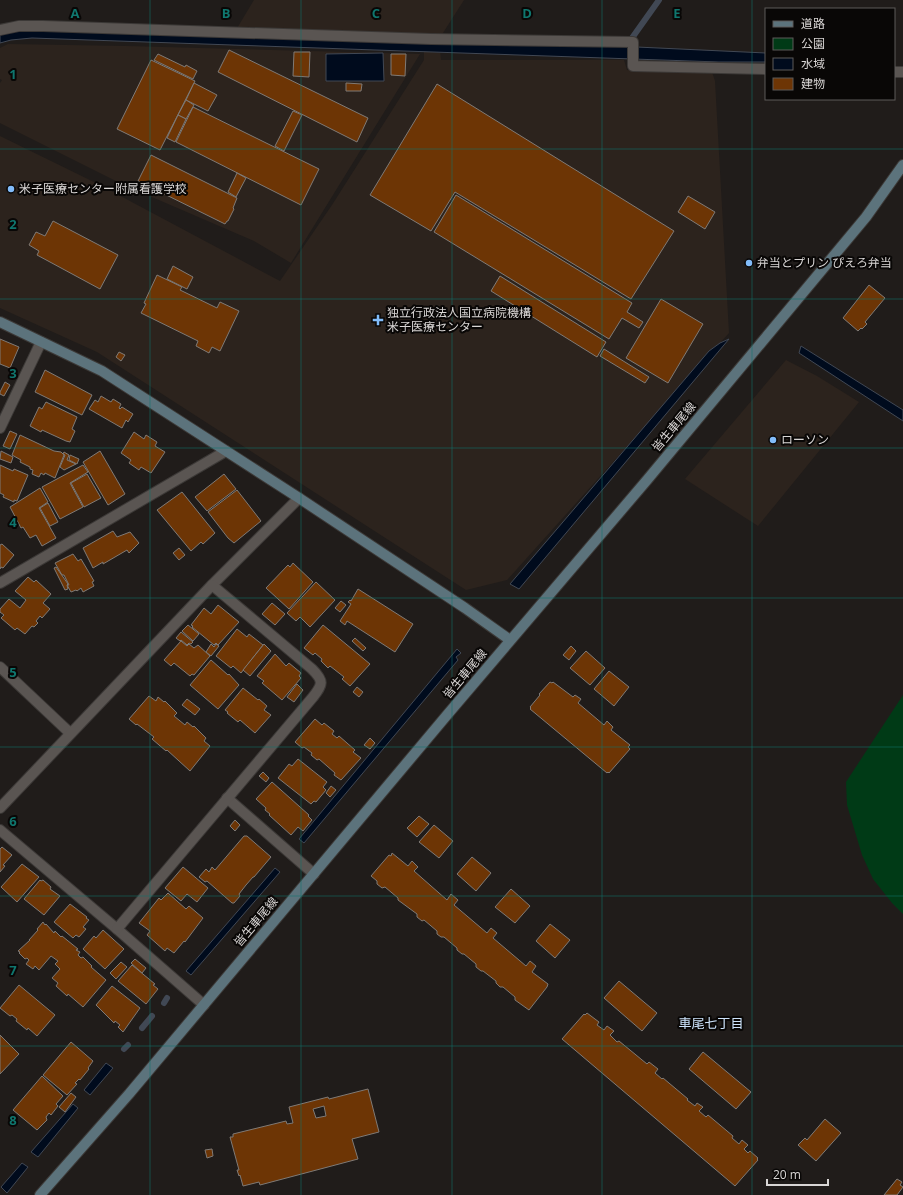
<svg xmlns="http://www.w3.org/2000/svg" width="903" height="1195" viewBox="0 0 903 1195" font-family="'Open Sans','Noto Sans JP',sans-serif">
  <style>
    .built { fill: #2c231d }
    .green { fill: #003a16 }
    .water { fill: #000b1d; stroke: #414854 }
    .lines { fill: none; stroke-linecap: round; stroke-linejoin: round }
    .stream { stroke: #414854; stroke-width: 6 }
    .building { fill: #6d3505; stroke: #7f7a76; fill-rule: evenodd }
    .street-casing { stroke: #3c3937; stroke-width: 12 }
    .secondary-casing { stroke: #3c3937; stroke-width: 12 }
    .street { stroke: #5a5552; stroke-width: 10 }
    .secondary { stroke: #5c737c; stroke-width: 10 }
    .grid { fill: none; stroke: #0f766e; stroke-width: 1; stroke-opacity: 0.55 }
    .poi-dot { fill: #82bcfa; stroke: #090706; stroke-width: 1.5 }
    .labels { text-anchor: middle; stroke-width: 4; stroke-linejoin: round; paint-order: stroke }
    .poi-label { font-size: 12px; fill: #d9d6d5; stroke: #090706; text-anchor: start }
    .street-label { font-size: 12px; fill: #d9d6d5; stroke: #090706 }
    .neighbourhood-label { font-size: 13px; fill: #cde3fb; stroke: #090706 }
    .grid-label { font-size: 13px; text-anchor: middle; font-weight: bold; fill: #0f766e; stroke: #090706; stroke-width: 4; stroke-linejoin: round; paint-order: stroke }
  </style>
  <rect width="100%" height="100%" fill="#201c1a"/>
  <g class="built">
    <polygon points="254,0 464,0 441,36 236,30"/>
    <polygon points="424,41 439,41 441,60 624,60 627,70 712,72 715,81 729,333 507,580 466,590 97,352 0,308 0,136 98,184 280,281 332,205 424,60"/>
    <polygon points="8,44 126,46 420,54 291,263 254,241 124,185 0,123 0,83 2,80 0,79 0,48"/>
    <polygon points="786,360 817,376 859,402 758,526 685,479"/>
  </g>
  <polygon class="green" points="903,695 903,914 892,903 873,879 862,855 847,805 846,782"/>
  <g class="water">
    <polygon points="23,29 615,46 766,53 766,62 719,62 32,38 11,40 0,43 0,35"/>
    <polygon points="383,53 384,81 326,81 326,54"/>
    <polygon points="729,339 519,589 510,584 709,351 720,343"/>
    <polygon points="801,346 903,410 903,421 799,353"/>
    <polygon points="457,649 461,653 456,657 458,660 304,843 299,839"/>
    <polygon points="275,868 280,872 191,975 186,971"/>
    <polygon points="106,1063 113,1068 90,1095 84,1090"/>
    <polygon points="73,1104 78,1108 38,1157 31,1152"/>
    <polygon points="22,1163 28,1167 7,1193 1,1187"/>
  </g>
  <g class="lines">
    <g class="stream">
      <polyline points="632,38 659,0"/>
      <polyline points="164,1003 167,998"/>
      <polyline points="142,1028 152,1016"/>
      <polyline points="124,1049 128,1045"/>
    </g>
  </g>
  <g class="building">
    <polygon points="229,50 368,118 357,142 218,72"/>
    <polygon points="294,52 310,52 309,77 293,76"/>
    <polygon points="158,54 185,67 186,65 197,71 193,79 154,60"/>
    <polygon points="391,54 406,54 405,76 391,75"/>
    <polygon points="151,60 195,81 160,150 117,129"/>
    <polygon points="194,83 217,95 208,111 186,100"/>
    <polygon points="346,83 362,84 361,91 346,91"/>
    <polygon points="437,84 674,231 631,299 455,192 431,231 370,195"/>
    <polygon points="186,100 194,105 186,119 178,115"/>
    <polygon points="193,107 319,169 301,205 176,142"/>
    <polygon points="293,111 302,115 284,151 275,146"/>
    <polygon points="178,115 186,119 175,142 167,138"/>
    <polygon points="151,155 237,198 233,208 234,209 228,221 227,221 225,224 138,181"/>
    <polygon points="237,173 246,178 236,197 228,192"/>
    <polygon points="456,195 632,303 627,312 643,322 639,328 622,318 609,339 434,232"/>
    <polygon points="688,196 715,212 705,229 678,212"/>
    <polygon points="53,221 118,255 100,289 37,255 39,251 29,245 36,232 45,236"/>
    <polygon points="173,266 193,277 187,289 167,279"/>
    <polygon points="157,275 182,287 180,290 217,308 220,302 239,311 220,351 212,347 209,353 196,346 198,341 141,313 146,304 144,303"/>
    <polygon points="500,276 606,342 597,357 491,291"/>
    <polygon points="869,285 885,298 865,322 867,324 862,329 861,328 858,331 843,318"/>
    <polygon points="661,299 703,324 668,383 626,358"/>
    <polygon points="0,339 19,347 10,368 0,364"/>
    <polygon points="604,349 649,377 645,383 600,356"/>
    <polygon points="119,352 125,355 121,361 116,357"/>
    <polygon points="45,370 92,395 82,415 35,392"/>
    <polygon points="5,382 10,385 4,396 0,394 0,392"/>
    <polygon points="101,396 111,402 113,399 121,404 119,408 120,409 122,407 133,414 128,422 126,420 122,428 89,409 95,400 98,402"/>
    <polygon points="46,402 77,417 72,429 75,431 70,442 66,441 42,430 41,432 30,426 39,407 42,409"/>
    <polygon points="10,431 17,434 10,449 3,446"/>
    <polygon points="134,432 144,439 146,435 157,442 155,446 165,452 151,473 141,467 139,470 129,463 131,460 121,453"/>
    <polygon points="20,435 54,451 61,452 64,455 55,478 45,473 44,475 41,473 39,477 32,474 33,470 30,469 30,467 20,462 21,460 12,455"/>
    <polygon points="1,451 13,457 11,463 0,459"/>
    <polygon points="100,451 125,494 108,505 83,462"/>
    <polygon points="64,452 69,455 67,460 76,464 64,470 60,467 65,455 63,454"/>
    <polygon points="70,455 79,459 77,464 69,460"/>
    <polygon points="0,465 13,471 14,469 28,475 17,501 14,500 14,502 3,497 4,495 0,493"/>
    <polygon points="83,465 88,472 70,483 83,507 60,519 42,487"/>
    <polygon points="87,474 101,498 84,507 71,483"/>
    <polygon points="224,474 236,489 207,511 195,497"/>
    <polygon points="40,488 48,502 39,508 56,538 42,546 36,535 30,538 23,527 21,528 10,507"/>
    <polygon points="237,490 261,521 234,543 228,538 208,512"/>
    <polygon points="182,492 215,533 203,544 201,542 191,551 157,510"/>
    <polygon points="48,503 58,522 50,526 40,508"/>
    <polygon points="113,531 117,537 130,532 139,543 129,553 127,550 103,564 103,562 93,568 83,548"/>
    <polygon points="2,544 14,555 3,568 1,567 0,569 0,545"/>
    <polygon points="179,548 185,555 179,560 173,553"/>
    <polygon points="73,554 78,561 81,559 94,581 92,582 94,586 83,592 81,588 77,591 76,590 71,592 67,585 69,585 64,575 62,575 55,563"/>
    <polygon points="293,563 313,582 289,609 266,588 288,565 290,567"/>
    <polygon points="56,567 68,584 67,585 68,589 65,590 54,568"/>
    <polygon points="28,577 34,582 36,580 51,594 43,603 50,609 42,618 40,616 36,621 38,623 34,627 32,626 25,634 17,628 15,630 1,618 4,615 0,612 0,609 9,599 20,608 26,600 15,591"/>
    <polygon points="316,582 335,600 310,627 300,617 296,621 287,613"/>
    <polygon points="358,589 413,624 395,652 347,621 345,625 340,621 351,604 348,602 350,600 351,601"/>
    <polygon points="341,601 346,605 340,612 335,608"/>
    <polygon points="272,603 285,614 275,625 262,614"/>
    <polygon points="218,605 239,622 218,645 216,643 214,645 192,627 193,626 191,625 204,608 211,614"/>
    <polygon points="188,625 199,634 193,641 182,631"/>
    <polygon points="323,625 370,664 350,686 342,679 344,677 330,666 328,668 321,661 322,659 315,653 313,655 304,648"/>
    <polygon points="237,629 247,637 249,634 263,645 241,673 233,666 231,668 216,656"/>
    <polygon points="181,632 193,642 191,644 189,643 187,645 181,640 180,641 176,638"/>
    <polygon points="355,638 366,648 363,651 352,641"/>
    <polygon points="181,641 187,646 189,644 194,648 198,645 210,656 194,675 192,674 190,676 174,663 171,666 164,660"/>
    <polygon points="211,644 214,647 216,644 219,646 211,656 206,652"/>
    <polygon points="264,644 271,651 250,676 243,670"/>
    <polygon points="571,646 576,651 569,660 563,655"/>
    <polygon points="586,651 605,668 590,685 570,668"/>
    <polygon points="275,654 286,666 289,663 301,673 299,676 301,678 282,700 262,683 264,681 257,676"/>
    <polygon points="211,660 228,675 229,674 239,685 218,709 190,685"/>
    <polygon points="609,671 629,687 614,706 594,689"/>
    <polygon points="550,682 552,683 553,682 573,697 575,695 581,699 578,703 604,725 607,721 613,727 611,730 630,745 628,747 630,749 609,773 608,772 607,773 530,709 531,708 530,707 540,695 539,694"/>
    <polygon points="297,684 303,690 294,702 287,697"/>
    <polygon points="357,687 363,692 359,697 353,692"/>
    <polygon points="243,688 258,700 259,699 267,706 264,710 271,715 255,733 240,720 238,722 227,713 228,712 225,710"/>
    <polygon points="149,696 156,701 158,697 164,702 165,701 177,713 174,716 185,725 187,722 193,727 194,726 206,738 204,741 210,746 190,771 167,750 166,751 152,739 154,737 137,724 136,725 129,719"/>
    <polygon points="187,699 200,709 195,715 182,705"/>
    <polygon points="315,719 322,725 324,723 334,731 332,734 337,738 339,736 355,750 353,752 361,758 341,780 334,775 335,773 319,759 317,760 311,755 312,753 304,747 302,748 295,742"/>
    <polygon points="370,738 375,743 370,749 364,745"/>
    <polygon points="298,759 327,782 323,787 326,790 316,802 314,801 311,804 278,778 289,764 292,766"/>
    <polygon points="263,772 269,778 266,782 259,776"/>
    <polygon points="272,782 309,815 308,816 312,820 303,831 298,827 291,835 269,815 270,814 265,810 266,808 256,799"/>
    <polygon points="331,786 336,790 330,797 326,793"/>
    <polygon points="419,816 429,824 417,837 407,828"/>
    <polygon points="235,820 240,825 235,831 230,826"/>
    <polygon points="434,825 453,841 439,858 419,842"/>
    <polygon points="244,836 247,836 271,857 254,877 253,877 246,885 239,894 240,896 234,903 232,903 207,881 205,882 199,877 206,869 209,872 212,867 215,870"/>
    <polygon points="2,847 12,855 3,865 5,866 0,872 0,849"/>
    <polygon points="392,853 408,866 412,861 418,867 414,871 447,900 451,894 458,900 454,905 487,933 491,928 497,933 493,938 526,966 530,961 536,966 532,972 548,984 547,987 529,1010 515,1000 515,997 503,987 500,987 496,983 496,981 483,971 481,971 476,967 476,964 464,954 462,954 457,950 457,948 444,937 441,937 437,934 437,931 424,920 422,921 417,917 417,914 398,900 398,898 385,887 382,888 377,884 377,881 371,876 389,855 391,856"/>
    <polygon points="472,857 491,873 476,891 457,874"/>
    <polygon points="22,864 39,877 17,902 1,887"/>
    <polygon points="183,867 208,888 197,902 187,894 181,901 165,888"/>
    <polygon points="40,880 41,881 43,880 51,887 50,889 60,896 44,915 24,899"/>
    <polygon points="511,889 530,906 515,923 495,907"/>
    <polygon points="168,893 186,909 189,906 203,918 185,942 184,941 174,953 167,948 165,951 147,935 150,931 139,923 159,898 161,900"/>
    <polygon points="70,904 87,917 86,918 89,920 83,927 86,929 79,937 76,935 73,938 54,922"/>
    <polygon points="43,922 45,925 46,924 54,933 55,931 61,937 62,936 78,949 76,950 80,952 78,955 81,958 83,957 92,966 91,967 106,980 83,1007 68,994 67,996 56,986 58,983 52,978 60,969 55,964 58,961 51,956 39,970 35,966 33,969 26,964 29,960 27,958 25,959 19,953 20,952 18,951 30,940 29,940 38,930 37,929"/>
    <polygon points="550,924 570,940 555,958 536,941"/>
    <polygon points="103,930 124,949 105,969 83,949 94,936 96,938"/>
    <polygon points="135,959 146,968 142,973 131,963"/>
    <polygon points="121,962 127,967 116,979 110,973"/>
    <polygon points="132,965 155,984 153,985 158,989 146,1004 118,981"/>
    <polygon points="619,981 657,1013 642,1031 604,998"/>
    <polygon points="19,985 55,1015 37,1036 28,1028 27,1030 16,1021 17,1019 12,1015 10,1016 0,1008"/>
    <polygon points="112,986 140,1008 123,1032 118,1027 120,1025 115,1021 114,1023 96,1005"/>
    <polygon points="587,1013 599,1022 597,1025 604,1030 607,1026 614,1031 610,1035 617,1042 619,1041 647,1064 649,1062 658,1069 655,1073 662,1079 663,1078 688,1099 687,1100 695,1106 697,1103 703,1107 699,1111 706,1117 708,1115 733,1136 732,1138 739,1144 742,1140 748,1145 744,1149 748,1153 750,1151 758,1158 757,1159 758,1160 735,1186 562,1039 584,1014 585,1015"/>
    <polygon points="0,1035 19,1054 0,1074"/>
    <polygon points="71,1042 93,1061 88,1068 89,1069 80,1080 79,1079 75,1083 77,1084 67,1095 43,1075"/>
    <polygon points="703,1052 751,1092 736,1109 689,1069"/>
    <polygon points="42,1076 63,1096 56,1104 58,1106 51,1115 49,1113 46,1117 47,1120 37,1130 13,1110"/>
    <path d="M368,1089l11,43 -27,7 6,20 -98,26 -1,-3 -16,4 -3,-11 -1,1 -2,-6h2l-9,-33h3v-3l53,-13 1,3 6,-1 -4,-16 39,-10 1,2zM324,1106l2,10 -10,2 -3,-9z"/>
    <polygon points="71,1093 76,1097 65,1112 59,1107"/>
    <polygon points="825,1119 841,1133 816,1161 798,1145 805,1138 807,1140"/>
    <polygon points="212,1149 213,1156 207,1158 205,1150"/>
    <polygon points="897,1179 902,1182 900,1185 903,1187 897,1195 884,1195"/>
  </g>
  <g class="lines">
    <defs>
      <g id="street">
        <polyline points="0,30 19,26 43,26 431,39 633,42 633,66 766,69"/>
        <polyline points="894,72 903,72"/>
        <polyline points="0,428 41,342"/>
        <polyline points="0,583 226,451"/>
        <polyline points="0,667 70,733"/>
        <polyline points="227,798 314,874"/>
        <polyline points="0,808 212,585 299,498"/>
        <polyline points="0,830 117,929 204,1005"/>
        <path d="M117,929l196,-232c10,-13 11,-16 -1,-28l-100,-84"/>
      </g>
      <g id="secondary">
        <polyline points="0,322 102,371 299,498 465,608 510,640"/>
        <polyline points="40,1195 129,1094 447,715 647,480 866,217 903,165"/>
      </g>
    </defs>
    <use href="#street" class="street-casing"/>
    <use href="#secondary" class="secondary-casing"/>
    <use href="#street" class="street"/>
    <use href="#secondary" class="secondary"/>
  </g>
  <path class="grid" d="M150,0v1195M301,0v1195M452,0v1195M602,0v1195M752,0v1195M0,149h903M0,299h903M0,448h903M0,598h903M0,747h903M0,896h903M0,1046h903"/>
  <g class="poi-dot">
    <circle cx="11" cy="189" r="4"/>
    <circle cx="749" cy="263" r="4"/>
    <path d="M376 314h4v4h4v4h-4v4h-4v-4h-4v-4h4z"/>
    <circle cx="773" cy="440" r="4"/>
  </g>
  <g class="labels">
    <g class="poi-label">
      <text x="19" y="193">米子医療センター附属看護学校</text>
      <text x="757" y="267">弁当とプリン ぴえろ弁当</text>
      <text x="387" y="317">独立行政法人国立病院機構<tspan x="387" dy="14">米子医療センター</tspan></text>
      <text x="781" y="444">ローソン</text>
    </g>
    <g class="street-label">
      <text transform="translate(674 427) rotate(-50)" y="4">皆生車尾線</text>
      <text transform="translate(465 674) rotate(-50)" y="4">皆生車尾線</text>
      <text transform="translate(256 922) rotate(-50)" y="4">皆生車尾線</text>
    </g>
    <g class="neighbourhood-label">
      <text x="711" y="1028">車尾七丁目</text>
    </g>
  </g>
  <g class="grid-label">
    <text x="75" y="18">A</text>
    <text x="226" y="18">B</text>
    <text x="376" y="18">C</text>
    <text x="527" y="18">D</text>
    <text x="677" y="18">E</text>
    <text x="13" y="79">1</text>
    <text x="13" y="229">2</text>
    <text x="13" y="378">3</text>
    <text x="13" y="527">4</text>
    <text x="13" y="677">5</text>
    <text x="13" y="826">6</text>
    <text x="13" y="975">7</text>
    <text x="13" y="1125">8</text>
  </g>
  <rect x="765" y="8" width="130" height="92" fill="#090706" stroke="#5c5a59"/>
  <rect x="773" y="21" width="20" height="6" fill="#5c737c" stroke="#5c5a59"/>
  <text x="801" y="28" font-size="12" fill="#d9d6d5">道路</text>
  <rect x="773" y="38" width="20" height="12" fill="#003a16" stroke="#5c5a59"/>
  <text x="801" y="48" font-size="12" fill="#d9d6d5">公園</text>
  <rect x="773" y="58" width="20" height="12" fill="#000b1d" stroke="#5c5a59"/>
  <text x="801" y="68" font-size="12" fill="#d9d6d5">水域</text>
  <rect x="773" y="78" width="20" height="12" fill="#6d3505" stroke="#5c5a59"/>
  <text x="801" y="88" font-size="12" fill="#d9d6d5">建物</text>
  <path d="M767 1179v6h61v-6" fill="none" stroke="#d9d6d5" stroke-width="2"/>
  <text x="773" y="1179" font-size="12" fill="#d9d6d5" stroke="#090706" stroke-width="3" paint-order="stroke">20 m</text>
</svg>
